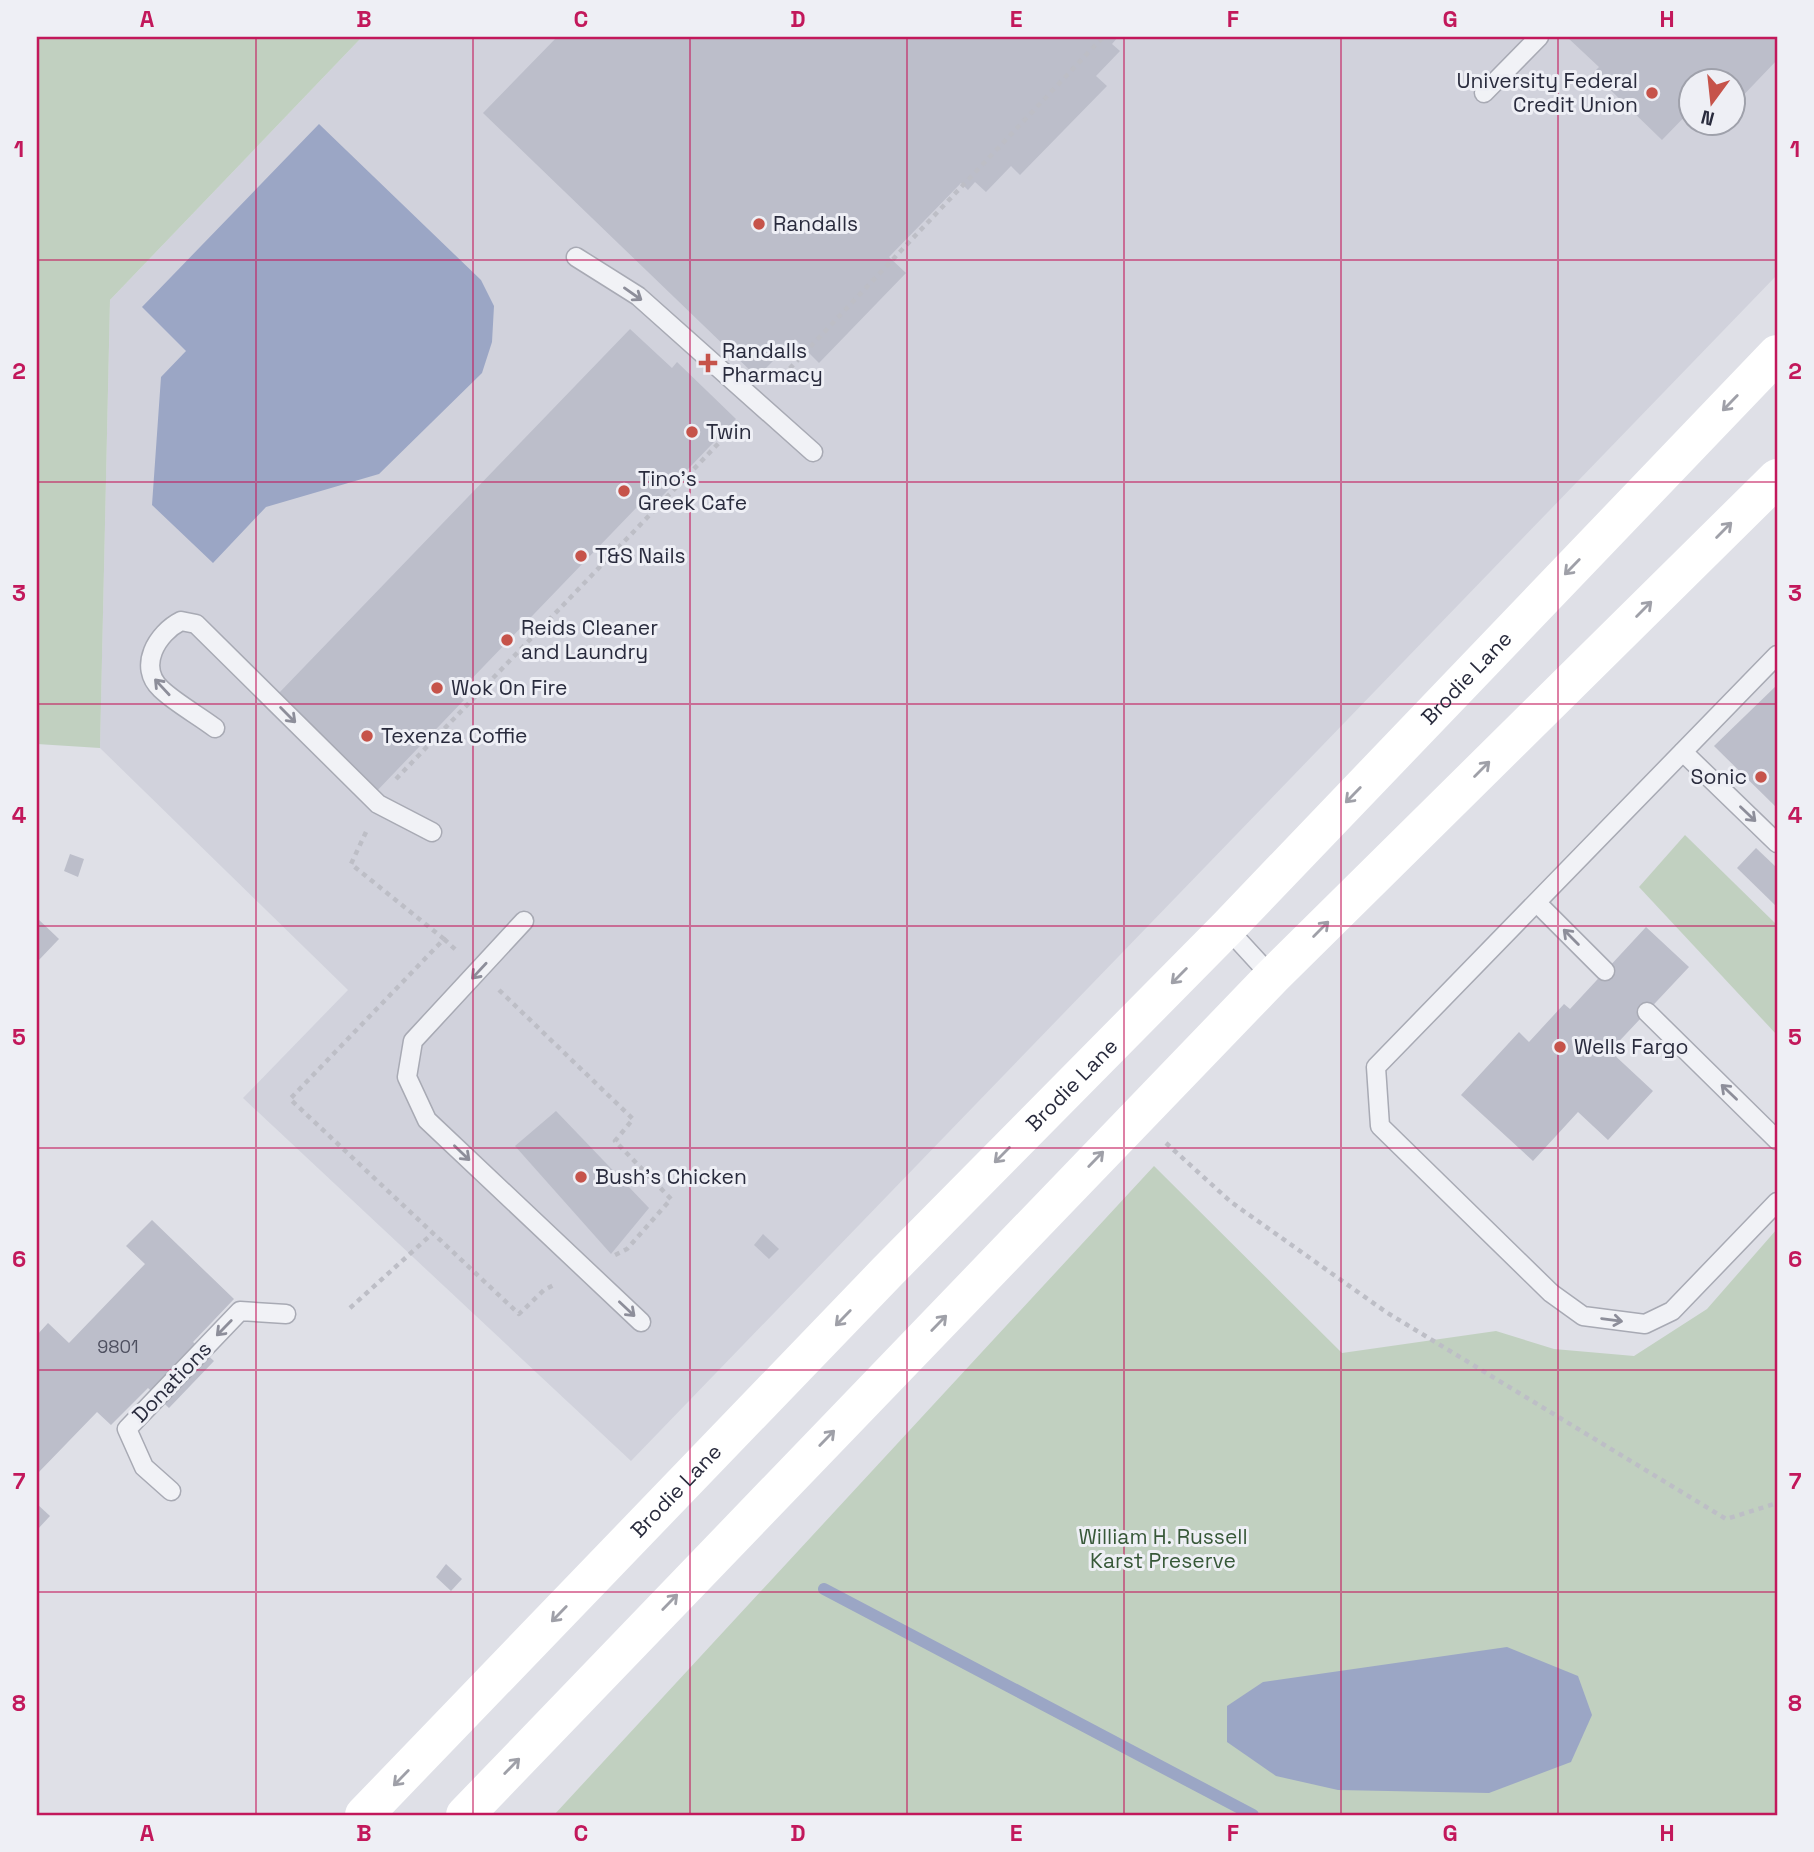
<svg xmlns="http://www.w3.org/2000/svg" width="1814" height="1852" viewBox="0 0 1814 1852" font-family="'Space Grotesk',sans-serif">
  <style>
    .built { fill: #d1d2dc; fill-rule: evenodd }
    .green { fill: #c1d0c0 }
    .water { fill: #9ba6c5 }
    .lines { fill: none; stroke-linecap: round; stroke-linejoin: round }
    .stream { stroke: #9ba6c5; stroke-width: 12 }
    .building { fill: #bcbeca }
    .lane-casing { stroke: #a8aab4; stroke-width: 21 }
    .path { stroke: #bdbec6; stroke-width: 4.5; stroke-dasharray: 5 5; stroke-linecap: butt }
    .lane { stroke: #f1f2f6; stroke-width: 18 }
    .secondary { stroke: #fff; stroke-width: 38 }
    .oneway { stroke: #8d8e9a }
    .oneway2 { stroke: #9fa0a8 }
    .grid { fill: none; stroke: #c2185b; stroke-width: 2; stroke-opacity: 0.55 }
    .poi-dot { fill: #c6534a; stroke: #eeeff5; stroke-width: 2.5 }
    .labels { text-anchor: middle; stroke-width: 6; stroke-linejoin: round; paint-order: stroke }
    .number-label { font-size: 18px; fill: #4e5060 }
    .poi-label { font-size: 21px; fill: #292b3d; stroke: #eeeff5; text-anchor: start }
    .street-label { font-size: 21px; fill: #292b3d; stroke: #eeeff5 }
    .park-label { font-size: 21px; fill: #375838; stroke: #eeeff5 }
    .neatline { fill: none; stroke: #c2185b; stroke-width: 2.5 }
    .grid-label { font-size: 23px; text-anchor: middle; font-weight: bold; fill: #c2185b }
  </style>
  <rect width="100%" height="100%" fill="#dfe0e7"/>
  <path class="built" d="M362,37h1415v238l-1146,1186 -388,-363 105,-108 -248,-242 10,-448zM1692,80h42v42h-42z"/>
  <g class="green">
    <polygon points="37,37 362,37 110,300 100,748 37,744"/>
    <polygon points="1685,835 1777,925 1777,1035 1639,887"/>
    <polygon points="1154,1166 1342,1353 1496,1331 1554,1349 1634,1356 1707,1309 1777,1229 1777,1815 554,1815"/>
  </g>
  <g class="water">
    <polygon points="319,124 481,280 494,306 492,342 482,373 379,474 266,507 213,563 152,505 161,377 186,351 142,307"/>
    <polygon points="1507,1647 1578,1676 1592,1715 1571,1762 1489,1793 1338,1790 1276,1776 1227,1742 1227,1706 1263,1682"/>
  </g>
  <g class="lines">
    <polyline class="stream" points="824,1589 1253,1815"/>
  </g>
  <g class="building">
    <polygon points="557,37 1118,37 1112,44 1120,51 1096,76 1107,86 1020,175 1011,166 986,192 975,182 968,190 961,183 889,257 906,273 819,363 795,339 757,377 483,113"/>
    <polygon points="1567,37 1777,37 1777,60 1734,105 1734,80 1692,80 1692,109 1662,140 1593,73 1599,67"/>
    <polygon points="630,329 672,368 677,362 736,419 646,513 638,506 457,694 464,700 374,794 314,737 318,732 278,694"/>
    <polygon points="1777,685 1777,808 1714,746"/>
    <polygon points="1756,848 1777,868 1777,907 1737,868"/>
    <polygon points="70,854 84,859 78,877 64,871"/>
    <polygon points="37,918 59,939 37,962"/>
    <polygon points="1646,927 1689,967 1610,1051 1653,1091 1608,1140 1578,1112 1533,1161 1461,1095 1519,1032 1529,1042 1564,1004 1570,1009"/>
    <polygon points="556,1111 649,1208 611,1254 515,1146"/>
    <polygon points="152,1220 234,1299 193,1342 214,1361 169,1408 148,1388 111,1425 97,1412 37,1474 37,1335 48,1323 69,1343 145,1264 126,1246"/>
    <polygon points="763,1234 779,1249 769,1259 754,1245"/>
    <polygon points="37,1504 50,1516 37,1530"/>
    <polygon points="446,1564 462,1579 451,1591 436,1577"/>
  </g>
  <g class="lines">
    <defs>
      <g id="lane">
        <polyline points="1484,93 1539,37"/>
        <polyline points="576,257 638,296 813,452"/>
        <polyline points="1777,655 1376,1067 1380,1126 1551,1293 1583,1316 1645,1324 1672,1311 1777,1202"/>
        <path d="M215,728c-17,-13 -38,-24 -54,-39 -24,-22 -4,-56 20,-68l15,3 182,180 54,28"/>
        <polyline points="1683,752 1777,843"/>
        <polyline points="1537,903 1605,971"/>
        <polyline points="524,921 413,1041 407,1077 427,1120 641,1322"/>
        <polyline points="1227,928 1272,977"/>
        <polyline points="1647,1012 1777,1140"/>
        <polyline points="171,1491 144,1467 127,1429 240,1311 286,1314"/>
      </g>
    </defs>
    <use href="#lane" class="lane-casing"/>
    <g class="path">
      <polyline points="776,383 1103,37"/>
      <polyline points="396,779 739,422"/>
      <polyline points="366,832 351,864 444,939 290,1099 519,1314 544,1290 556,1284"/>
      <polyline points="444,939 457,951"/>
      <polyline points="499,990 633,1119 615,1141 671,1199 627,1249 615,1255"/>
      <polyline points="1166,1143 1231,1202 1386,1312 1726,1519 1777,1503"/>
      <polyline points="350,1308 433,1233"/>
    </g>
    <use href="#lane" class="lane"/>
    <g class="secondary">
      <path id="s1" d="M364,1815l523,-543 340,-344 550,-574"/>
      <polyline points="465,1815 1272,977 1777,478"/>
    </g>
  </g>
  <defs><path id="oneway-shaft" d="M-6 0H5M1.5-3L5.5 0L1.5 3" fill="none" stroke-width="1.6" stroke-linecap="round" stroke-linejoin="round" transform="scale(1.75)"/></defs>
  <g class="oneway">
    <use href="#oneway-shaft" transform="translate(633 294) rotate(35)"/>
    <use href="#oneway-shaft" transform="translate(162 687) rotate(-133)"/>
    <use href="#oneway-shaft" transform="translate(288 715) rotate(45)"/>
    <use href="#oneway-shaft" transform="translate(1748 814) rotate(44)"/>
    <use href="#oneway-shaft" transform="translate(1571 937) rotate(-135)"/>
    <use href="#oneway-shaft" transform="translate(479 971) rotate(133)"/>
    <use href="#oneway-shaft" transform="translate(1729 1092) rotate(-136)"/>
    <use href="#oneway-shaft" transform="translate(462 1153) rotate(44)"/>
    <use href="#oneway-shaft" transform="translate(627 1309) rotate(43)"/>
    <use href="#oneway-shaft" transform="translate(1612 1320) rotate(8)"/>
    <use href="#oneway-shaft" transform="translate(224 1328) rotate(134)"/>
  </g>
  <g class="oneway2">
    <use href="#oneway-shaft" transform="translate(1730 403) rotate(134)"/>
    <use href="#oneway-shaft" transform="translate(1724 530) rotate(-45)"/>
    <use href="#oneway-shaft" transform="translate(1572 567) rotate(134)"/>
    <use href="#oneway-shaft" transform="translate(1644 609) rotate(-45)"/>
    <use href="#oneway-shaft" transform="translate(1482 769) rotate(-45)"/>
    <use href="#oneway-shaft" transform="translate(1353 795) rotate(134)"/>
    <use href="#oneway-shaft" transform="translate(1321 929) rotate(-45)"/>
    <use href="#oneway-shaft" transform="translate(1179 976) rotate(135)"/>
    <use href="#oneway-shaft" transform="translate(1002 1155) rotate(135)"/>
    <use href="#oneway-shaft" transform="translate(1096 1159) rotate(-46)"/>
    <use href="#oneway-shaft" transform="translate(843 1318) rotate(134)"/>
    <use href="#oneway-shaft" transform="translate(939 1323) rotate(-46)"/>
    <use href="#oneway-shaft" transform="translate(827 1438) rotate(-46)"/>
    <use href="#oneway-shaft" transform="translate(670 1602) rotate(-46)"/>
    <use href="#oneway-shaft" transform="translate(559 1614) rotate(134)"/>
    <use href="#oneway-shaft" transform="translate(512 1766) rotate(-46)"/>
    <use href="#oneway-shaft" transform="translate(401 1778) rotate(134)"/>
  </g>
  <path class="grid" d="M256,37v1778M473,37v1778M690,37v1778M907,37v1778M1124,37v1778M1341,37v1778M1558,37v1778M37,260h1740M37,482h1740M37,704h1740M37,926h1740M37,1148h1740M37,1370h1740M37,1592h1740"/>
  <g class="poi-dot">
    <circle cx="1652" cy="93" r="7"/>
    <circle cx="759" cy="224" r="7"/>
    <path d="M704.5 352.5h7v7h7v7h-7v7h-7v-7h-7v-7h7z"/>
    <circle cx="692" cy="432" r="7"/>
    <circle cx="624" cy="491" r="7"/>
    <circle cx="581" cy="556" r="7"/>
    <circle cx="507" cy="640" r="7"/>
    <circle cx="437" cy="688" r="7"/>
    <circle cx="367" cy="736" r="7"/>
    <circle cx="1761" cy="777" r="7"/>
    <circle cx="1560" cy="1047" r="7"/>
    <circle cx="581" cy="1177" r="7"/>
  </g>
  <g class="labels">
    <g class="number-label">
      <text x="118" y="1353">9801</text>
    </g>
    <g class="poi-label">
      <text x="1638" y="88" text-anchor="end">University Federal<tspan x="1638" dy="24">Credit Union</tspan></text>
      <text x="773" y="231">Randalls</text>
      <text x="722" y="358">Randalls<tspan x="722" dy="24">Pharmacy</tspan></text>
      <text x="706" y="439">Twin</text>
      <text x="638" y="486">Tino's<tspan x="638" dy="24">Greek Cafe</tspan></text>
      <text x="595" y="563">T&amp;S Nails</text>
      <text x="521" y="635">Reids Cleaner<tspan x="521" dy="24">and Laundry</tspan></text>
      <text x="451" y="695">Wok On Fire</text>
      <text x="381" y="743">Texenza Coffie</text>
      <text x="1747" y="784" text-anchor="end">Sonic</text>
      <text x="1574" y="1054">Wells Fargo</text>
      <text x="595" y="1184">Bush's Chicken</text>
    </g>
    <g class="street-label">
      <text dy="7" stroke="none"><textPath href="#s1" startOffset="1584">Brodie Lane</textPath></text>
      <text dy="7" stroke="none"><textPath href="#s1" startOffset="1017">Brodie Lane</textPath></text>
      <text transform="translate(172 1382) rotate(-46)" y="7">Donations</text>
      <text dy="7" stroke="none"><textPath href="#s1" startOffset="450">Brodie Lane</textPath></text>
    </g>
    <g class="park-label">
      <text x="1163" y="1544">William H. Russell<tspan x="1163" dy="24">Karst Preserve</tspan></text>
    </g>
  </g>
  <rect width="1814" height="1852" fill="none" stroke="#eeeff5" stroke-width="77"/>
  <g transform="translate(1712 102) rotate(195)"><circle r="33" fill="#eeeff5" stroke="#9fa1ab" stroke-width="2"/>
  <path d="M0-5L12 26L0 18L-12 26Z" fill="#c6534a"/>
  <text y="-10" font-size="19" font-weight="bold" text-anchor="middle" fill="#292b3d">N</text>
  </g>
  <rect x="38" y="38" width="1738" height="1776" class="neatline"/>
  <g class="grid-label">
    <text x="147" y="27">A</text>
    <text x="364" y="27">B</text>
    <text x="581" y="27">C</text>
    <text x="798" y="27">D</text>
    <text x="1016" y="27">E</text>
    <text x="1233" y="27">F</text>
    <text x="1450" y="27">G</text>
    <text x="1667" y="27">H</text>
    <text x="19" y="157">1</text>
    <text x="1795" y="157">1</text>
    <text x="19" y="379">2</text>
    <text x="1795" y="379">2</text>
    <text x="19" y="601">3</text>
    <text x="1795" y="601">3</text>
    <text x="19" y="823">4</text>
    <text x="1795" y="823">4</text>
    <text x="19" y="1045">5</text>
    <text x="1795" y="1045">5</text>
    <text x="19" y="1267">6</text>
    <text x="1795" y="1267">6</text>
    <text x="19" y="1489">7</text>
    <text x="1795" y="1489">7</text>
    <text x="19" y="1711">8</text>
    <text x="1795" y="1711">8</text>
    <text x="147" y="1841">A</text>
    <text x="364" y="1841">B</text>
    <text x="581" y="1841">C</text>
    <text x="798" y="1841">D</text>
    <text x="1016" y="1841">E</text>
    <text x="1233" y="1841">F</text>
    <text x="1450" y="1841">G</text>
    <text x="1667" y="1841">H</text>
  </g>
</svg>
